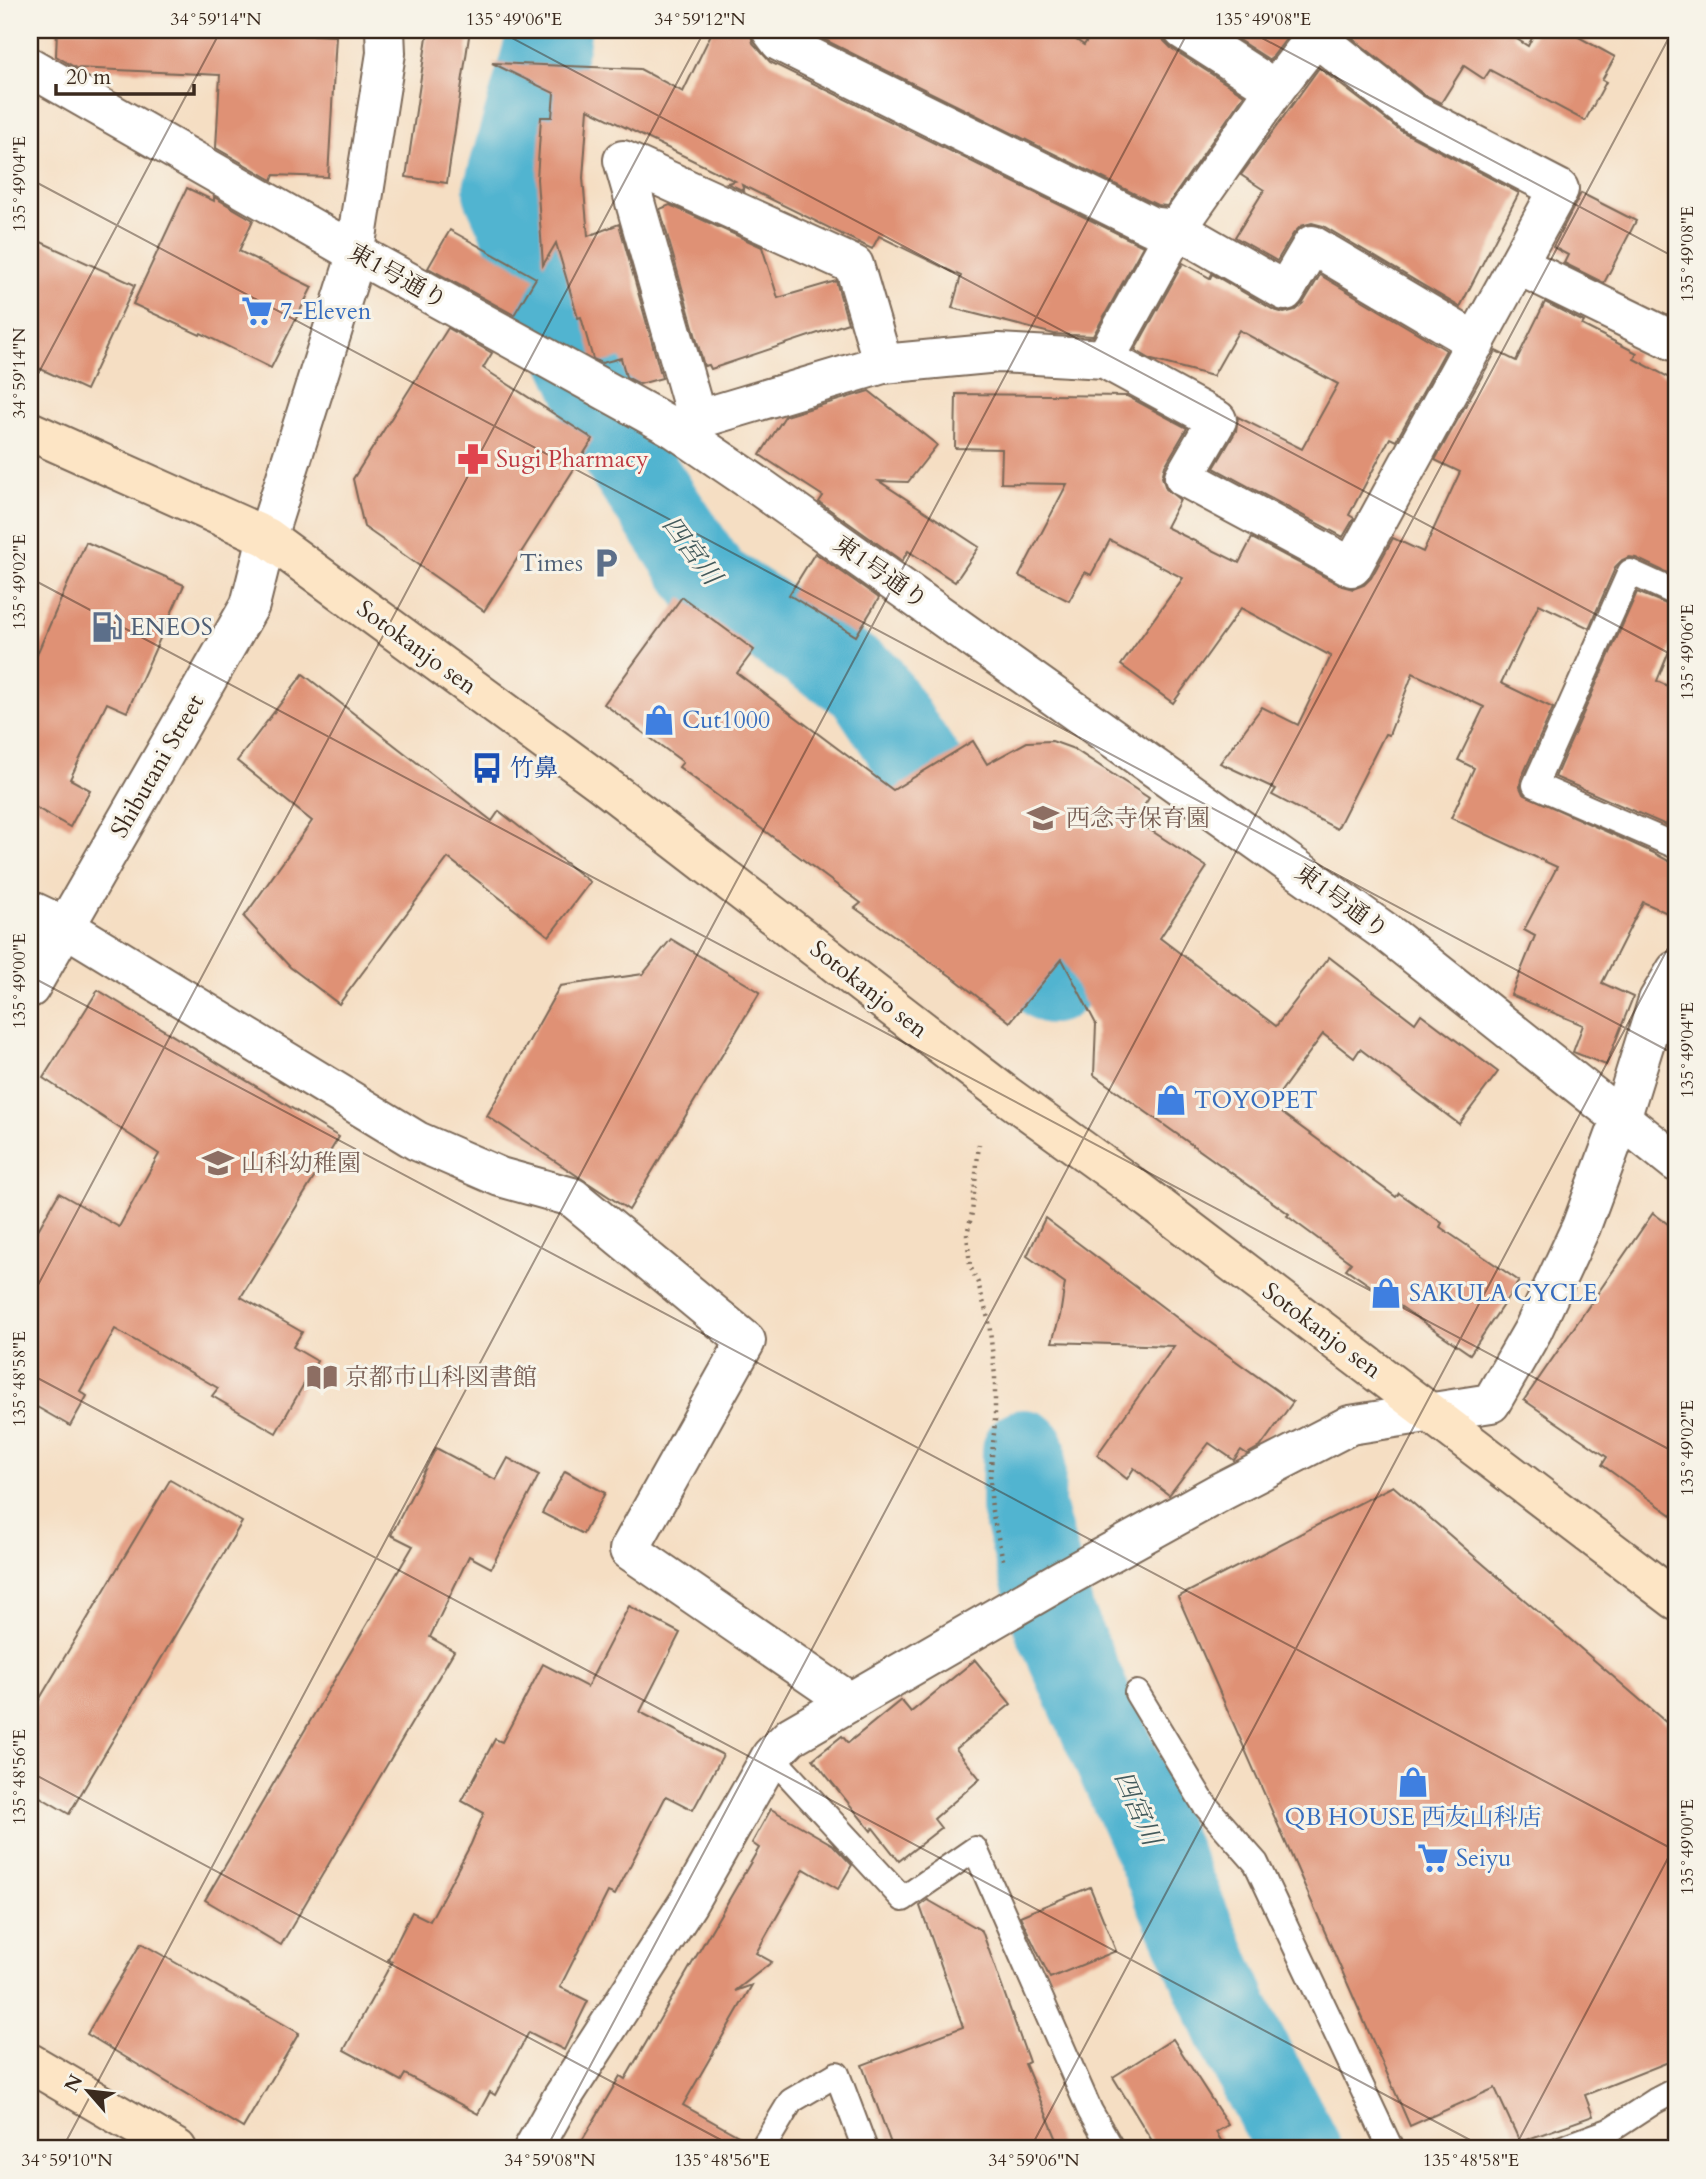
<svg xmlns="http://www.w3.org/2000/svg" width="1706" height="2179" viewBox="0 0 1706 2179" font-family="Cardo,'Noto Serif JP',serif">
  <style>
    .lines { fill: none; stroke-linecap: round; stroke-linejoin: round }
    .river { stroke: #51b4d0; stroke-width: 84 }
    .building { fill: #df9174 }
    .lane-casing { stroke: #7c6958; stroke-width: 28 }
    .street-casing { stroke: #7c6958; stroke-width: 42 }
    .secondary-casing { stroke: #7c6958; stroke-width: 42 }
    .path { stroke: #7c6958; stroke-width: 4.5; stroke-dasharray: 2 5; stroke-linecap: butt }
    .lane { stroke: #fff; stroke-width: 24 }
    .street { stroke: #fff; stroke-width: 38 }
    .secondary { stroke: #fde5c5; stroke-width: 38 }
    .ticks { fill: none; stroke: #3b2a1e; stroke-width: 2; stroke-opacity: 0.45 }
    .labels { text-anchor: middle; stroke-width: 6; stroke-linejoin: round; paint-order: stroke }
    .street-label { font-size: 24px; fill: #3b2a1e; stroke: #f7f3e8 }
    .shop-label { font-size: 24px; fill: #366cbe; stroke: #f7f3e8; text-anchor: start }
    .health-label { font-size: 24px; fill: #be3a42; stroke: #f7f3e8; text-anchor: start }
    .service-label { font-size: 24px; fill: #4e5e75; stroke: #f7f3e8; text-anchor: end }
    .transit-label { font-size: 24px; fill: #164399; stroke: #f7f3e8; text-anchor: start }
    .education-label { font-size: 24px; fill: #785e54; stroke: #f7f3e8; text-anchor: start }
    .water-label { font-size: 26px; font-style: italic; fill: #435a5c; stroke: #f7f3e8 }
    .neatline { fill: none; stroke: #3b2a1e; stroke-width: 2.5 }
    .ticks-label { font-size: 18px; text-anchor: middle; fill: #3b2a1e }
  </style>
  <rect width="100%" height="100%" fill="#f7f3e8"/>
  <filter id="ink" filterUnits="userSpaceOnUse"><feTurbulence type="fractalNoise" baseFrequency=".0143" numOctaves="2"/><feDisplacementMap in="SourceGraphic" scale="14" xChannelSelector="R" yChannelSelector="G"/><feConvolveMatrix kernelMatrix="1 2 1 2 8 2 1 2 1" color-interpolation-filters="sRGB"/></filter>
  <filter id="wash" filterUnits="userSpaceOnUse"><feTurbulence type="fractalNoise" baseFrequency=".00686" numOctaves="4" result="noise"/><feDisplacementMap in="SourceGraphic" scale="28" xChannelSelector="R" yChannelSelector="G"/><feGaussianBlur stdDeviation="1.57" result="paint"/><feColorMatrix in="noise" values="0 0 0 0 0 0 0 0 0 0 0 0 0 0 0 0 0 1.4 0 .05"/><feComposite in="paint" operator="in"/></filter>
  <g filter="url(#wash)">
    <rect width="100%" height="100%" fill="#f5dec3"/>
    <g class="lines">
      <g class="river">
        <polyline points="549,30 548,40 505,191 626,458 710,583 866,684 1014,907 1052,982"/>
        <polyline points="1024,1451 1023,1507 1054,1620 1242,2041 1299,2149"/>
      </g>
    </g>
    <g id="blocks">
      <g class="building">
        <polygon points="57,30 299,30 299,34 336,36 328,177 274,175 272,180 216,148 220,75 76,68 56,56"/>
        <polygon points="428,30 470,30 447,183 406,177"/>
        <polygon points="713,30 750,30 753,43 770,62 1143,246 1093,336 1054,334 952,308 961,276 879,236 872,249 742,185 744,191 727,183 735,181 588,109 583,178 588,236 619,224 662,378 640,384 626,377 621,358 602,363 593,359 581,317 578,318 556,243 543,265 537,179 541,117 552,117 554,93 492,63 640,69 683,92"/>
        <polygon points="805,30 1061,30 1084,45 1094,30 1161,30 1164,41 1171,48 1244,95 1167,206 1157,205"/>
        <polygon points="1223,30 1293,30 1270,60"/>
        <polygon points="1342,30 1516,30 1512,36 1528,46 1536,30 1566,30 1615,57 1602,80 1606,82 1585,121 1490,70 1484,79 1464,66 1441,103 1423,94"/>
        <polygon points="1319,68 1401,131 1519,193 1460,307 1323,226 1312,223 1301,226 1293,234 1277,261 1235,237 1264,190 1241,175"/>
        <polygon points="187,188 214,201 214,197 253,220 239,251 312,287 271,368 201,333 200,335 133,304"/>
        <polygon points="1581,193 1636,221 1604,283 1564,263 1568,255 1553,247"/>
        <polygon points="670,205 762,247 778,298 836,281 848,323 711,369 709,365 704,366 660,209"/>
        <polygon points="450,230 536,278 514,315 428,268"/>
        <polygon points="30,237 135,285 86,390 30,364"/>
        <polygon points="1183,263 1210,278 1212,274 1274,310 1284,313 1295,310 1303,303 1320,275 1446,350 1396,441 1390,438 1349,515 1354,518 1343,537 1214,468 1236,431 1238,417 1302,449 1338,384 1239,330 1213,376 1152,360 1135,350"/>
        <polygon points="1545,302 1584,322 1582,325 1637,353 1634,359 1676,381 1676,577 1636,558 1629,557 1622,560 1616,566 1589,628 1539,604 1501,683 1553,708 1521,779 1520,787 1523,794 1654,853 1676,865 1676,917 1643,902 1602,983 1633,997 1606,1065 1573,1052 1583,1025 1511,995 1535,936 1524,930 1557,867 1451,818 1474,768 1458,760 1484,707 1413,673 1389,735 1385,734 1337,829 1272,795 1276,789 1220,763 1262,707 1298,725 1331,656 1241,608 1173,703 1121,665 1183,578 1110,540 1091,575 1085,572 1069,601 1019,576 1067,484 1001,483 1002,449 955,448 956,394 1127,396 1187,428 1165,466 1162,477 1166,489 1180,500 1166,527 1239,563 1252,538 1342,586 1353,589 1364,585 1371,578 1393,538 1423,552 1460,472 1435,460 1496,351 1516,361"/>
        <polygon points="448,328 492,353 483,368 593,439 484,611 364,527 353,479"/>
        <polygon points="869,391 937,445 908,482 879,481 979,547 955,582 908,551 902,561 819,502 823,496 760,455 785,416"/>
        <polygon points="86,542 184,585 127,712 107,703 70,779 90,790 70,827 30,804 30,670"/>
        <polygon points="815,553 879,598 856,636 789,595"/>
        <polygon points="1637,592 1676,608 1676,634 1657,681 1676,690 1676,802 1666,825 1555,777"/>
        <polygon points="682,597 754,650 737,673 893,790 973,741 987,764 1027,742 1052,741 1074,749 1149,798 1135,820 1207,867 1160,938 1276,1026 1329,957 1415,1023 1421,1014 1498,1072 1459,1124 1360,1049 1354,1058 1323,1034 1271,1105 1396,1197 1399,1193 1442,1223 1440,1227 1519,1281 1470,1354 1346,1269 1351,1263 1287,1216 1289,1214 1094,1075 1096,1024 1062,959 1010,1022 955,979 855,908 861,903 679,767 683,762 604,704"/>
        <polygon points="303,674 492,821 499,811 590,882 549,936 448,858 339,1004 290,967 244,917 312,821 237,761"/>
        <polygon points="671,939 760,992 629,1210 487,1116 560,986 643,974"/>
        <polygon points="98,990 339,1137 241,1297 302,1332 293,1347 317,1361 276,1433 212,1396 218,1388 115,1329 80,1391 87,1396 70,1426 30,1403 30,1244 59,1193 119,1227 159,1154 43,1078"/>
        <polygon points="1653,1213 1676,1230 1676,1518 1602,1465 1607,1457 1524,1400"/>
        <polygon points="1045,1218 1197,1333 1293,1402 1261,1446 1247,1454 1241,1450 1234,1460 1209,1443 1169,1495 1134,1468 1127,1479 1097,1455 1174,1346 1052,1342 1060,1316 1065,1283 1027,1256"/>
        <polygon points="436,1448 496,1480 508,1458 539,1475 491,1568 469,1556 430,1637 454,1651 281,1945 205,1900 413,1546 391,1535"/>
        <polygon points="565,1471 605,1493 583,1534 542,1513"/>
        <polygon points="170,1480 242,1522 69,1814 30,1791 30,1715"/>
        <polygon points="1393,1486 1676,1731 1676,2059 1585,2095 1593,2116 1520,2142 1495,2088 1410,2126 1178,1597"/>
        <polygon points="629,1606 680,1633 640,1712 723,1755 693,1810 666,1796 615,1895 608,1892 560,1987 588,2001 564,2050 529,2032 495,2095 490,2092 478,2114 405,2074 401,2081 344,2050 392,1962 388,1960 412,1912 430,1921 471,1844 484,1813 462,1801 495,1739 502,1742 543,1664 587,1687"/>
        <polygon points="975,1660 1011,1704 956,1749 980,1779 934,1819 941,1828 899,1861 873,1828 871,1831 813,1759 842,1736 848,1743 901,1700 911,1712"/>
        <polygon points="771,1809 833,1845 852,1865 838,1889 804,1869 756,1953 772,1962 735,1991 752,1985 683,2105 749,2142 747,2149 577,2149 620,2076 625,2079 759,1848 752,1843"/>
        <polygon points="1090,1887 1116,1951 1050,1978 1020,1916"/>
        <polygon points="928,1900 982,1931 1029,2062 1025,2064 1061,2149 893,2149 862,2065 963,2027 920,1906"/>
        <polygon points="141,1943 299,2033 243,2128 87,2034"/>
        <polygon points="1173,2039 1228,2125 1216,2132 1226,2149 1157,2149 1113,2077"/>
      </g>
    </g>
  </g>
  <g filter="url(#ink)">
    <use href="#blocks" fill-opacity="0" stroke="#7c6958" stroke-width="2"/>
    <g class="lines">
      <defs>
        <g id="lane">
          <polyline points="1676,593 1630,572 1535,785 1676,846"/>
          <polyline points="1137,1693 1204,1804 1256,1863 1391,2149"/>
          <polyline points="771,1756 903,1899 975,1849 1090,2111 1112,2149"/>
          <polyline points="762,2149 791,2101 837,2074 865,2149"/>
          <polyline points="1560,2149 1609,2131 1655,2101 1676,2090"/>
        </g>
        <g id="street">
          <polyline points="771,30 780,42 1151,226 1177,229 1285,291 1312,245 1476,342"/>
          <polyline points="1183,30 1275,89"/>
          <polyline points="30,67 354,252 672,427 763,489 1391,936 1676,1162"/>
          <polyline points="1518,265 1676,342"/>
          <polyline points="1105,359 1177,229 1275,89 1321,30"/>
          <polyline points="697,420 623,160 854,265 883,364"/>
          <polyline points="672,427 883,364 998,353 1105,359 1217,420 1184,477 1352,567 1559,189 1411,112 1316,37"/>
          <polyline points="30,910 64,926 417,1141 500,1177 572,1197 746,1341 629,1550 850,1702"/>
          <polyline points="30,988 250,605 267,537 352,269 386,53 385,30"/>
          <polyline points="533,2149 560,2101 688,1903 771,1756 791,1736 1061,1580 1222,1491 1350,1425 1491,1403 1533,1330 1581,1227 1621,1119 1658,1000 1676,970"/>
        </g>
        <g id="secondary">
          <polyline points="30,431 267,537 603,784 1006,1095 1128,1183 1676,1600"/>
          <polyline points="30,2063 177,2149"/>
        </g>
      </defs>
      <use href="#lane" class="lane-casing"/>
      <use href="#street" class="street-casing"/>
      <use href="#secondary" class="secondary-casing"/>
      <polyline class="path" points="979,1144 972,1213 967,1234 970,1266 978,1283 989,1322 995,1376 995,1421 990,1479 992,1511 1004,1564"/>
      <use href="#lane" class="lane"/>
      <use href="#street" class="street"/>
      <use href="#secondary" class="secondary"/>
    </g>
  </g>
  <path class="ticks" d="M497,30l1179,627M1247,30l429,228M30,179l1646,876M30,389l191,-359M30,578l1646,875M30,976l1646,875M30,1300l675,-1270M30,1374l1457,775M30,1772l708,377M62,2149l1127,-2119M546,2149l1127,-2119M1030,2149l646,-1216M1514,2149l162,-306"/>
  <defs>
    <symbol id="supermarket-bare" viewBox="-9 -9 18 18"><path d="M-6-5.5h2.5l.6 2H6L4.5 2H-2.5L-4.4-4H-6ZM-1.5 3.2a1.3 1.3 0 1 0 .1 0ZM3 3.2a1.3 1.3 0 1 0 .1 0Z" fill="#3f7fe0" stroke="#f7f3e8" stroke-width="2.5" paint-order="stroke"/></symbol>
    <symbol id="pharmacy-bare" viewBox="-9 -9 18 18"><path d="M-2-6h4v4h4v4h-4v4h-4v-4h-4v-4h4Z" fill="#e0444e" stroke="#f7f3e8" stroke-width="2.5" paint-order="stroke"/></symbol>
    <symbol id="parking-bare" viewBox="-9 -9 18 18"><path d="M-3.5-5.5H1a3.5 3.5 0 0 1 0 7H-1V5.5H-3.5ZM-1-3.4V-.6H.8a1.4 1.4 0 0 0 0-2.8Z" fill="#5c6f8a" stroke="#f7f3e8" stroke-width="2.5" paint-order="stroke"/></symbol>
    <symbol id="fuel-bare" viewBox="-9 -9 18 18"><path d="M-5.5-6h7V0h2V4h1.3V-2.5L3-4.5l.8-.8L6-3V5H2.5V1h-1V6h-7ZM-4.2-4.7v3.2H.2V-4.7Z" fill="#5c6f8a" stroke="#f7f3e8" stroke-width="2.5" paint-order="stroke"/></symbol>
    <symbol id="shop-bare" viewBox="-9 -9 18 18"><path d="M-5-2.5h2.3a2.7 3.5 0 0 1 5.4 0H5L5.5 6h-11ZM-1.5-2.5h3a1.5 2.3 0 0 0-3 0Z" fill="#3f7fe0" stroke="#f7f3e8" stroke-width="2.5" paint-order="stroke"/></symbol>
    <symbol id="bus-bare" viewBox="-9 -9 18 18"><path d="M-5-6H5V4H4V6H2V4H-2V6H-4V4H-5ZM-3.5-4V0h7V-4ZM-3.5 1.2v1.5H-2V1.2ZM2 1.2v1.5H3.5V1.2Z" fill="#1a4fb4" stroke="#f7f3e8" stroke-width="2.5" paint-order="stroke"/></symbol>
    <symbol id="school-bare" viewBox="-9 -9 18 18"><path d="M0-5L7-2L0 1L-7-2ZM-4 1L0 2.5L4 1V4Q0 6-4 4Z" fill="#8d6e63" stroke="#f7f3e8" stroke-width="2.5" paint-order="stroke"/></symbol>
    <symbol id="library-bare" viewBox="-9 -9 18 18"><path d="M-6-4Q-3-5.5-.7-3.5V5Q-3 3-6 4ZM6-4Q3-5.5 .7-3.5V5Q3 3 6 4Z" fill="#8d6e63" stroke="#f7f3e8" stroke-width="2.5" paint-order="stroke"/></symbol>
  </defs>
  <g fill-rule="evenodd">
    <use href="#supermarket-bare" x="235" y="289" width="44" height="44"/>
    <use href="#pharmacy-bare" x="451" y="437" width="44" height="44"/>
    <use href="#parking-bare" x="584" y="541" width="44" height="44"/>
    <use href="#fuel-bare" x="85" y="605" width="44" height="44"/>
    <use href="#shop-bare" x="637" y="698" width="44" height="44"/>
    <use href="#bus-bare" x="465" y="746" width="44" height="44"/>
    <use href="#school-bare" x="1021" y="796" width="44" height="44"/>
    <use href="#shop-bare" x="1149" y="1078" width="44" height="44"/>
    <use href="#school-bare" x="196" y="1141" width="44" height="44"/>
    <use href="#shop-bare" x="1364" y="1271" width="44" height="44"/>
    <use href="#library-bare" x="300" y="1355" width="44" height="44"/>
    <use href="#shop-bare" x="1391" y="1760" width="44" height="44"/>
    <use href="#supermarket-bare" x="1411" y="1836" width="44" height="44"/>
  </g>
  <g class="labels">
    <g class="street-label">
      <text transform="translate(398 276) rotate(29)" y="8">東1号通り</text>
      <text transform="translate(881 572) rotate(35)" y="8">東1号通り</text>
      <text transform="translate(417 647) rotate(36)" y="8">Sotokanjo sen</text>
      <text transform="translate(157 766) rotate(-60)" y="8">Shibutani Street</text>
      <text transform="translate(1342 901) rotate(36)" y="8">東1号通り</text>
      <text transform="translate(869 989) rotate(38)" y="8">Sotokanjo sen</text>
      <text transform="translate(1322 1330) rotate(37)" y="8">Sotokanjo sen</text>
    </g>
    <g class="shop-label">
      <text x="280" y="319">7-Eleven</text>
      <text x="682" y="728">Cut1000</text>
      <text x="1194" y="1108">TOYOPET</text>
      <text x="1409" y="1301">SAKULA CYCLE</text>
      <text x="1413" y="1825" text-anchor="middle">QB HOUSE 西友山科店</text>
      <text x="1456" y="1866">Seiyu</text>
    </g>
    <g class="health-label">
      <text x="496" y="467">Sugi Pharmacy</text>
    </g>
    <g class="service-label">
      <text x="583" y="571">Times</text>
      <text x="130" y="635" text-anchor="start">ENEOS</text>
    </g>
    <g class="transit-label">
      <text x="510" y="776">竹鼻</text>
    </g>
    <g class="education-label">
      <text x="1066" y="826">西念寺保育園</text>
      <text x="241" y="1171">山科幼稚園</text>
      <text x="345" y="1385">京都市山科図書館</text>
    </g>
    <g class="water-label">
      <text transform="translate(692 550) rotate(53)" y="9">四宮川</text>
      <text transform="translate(1138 1808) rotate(66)" y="9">四宮川</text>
    </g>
  </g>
  <rect width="1706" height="2179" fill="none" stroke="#f7f3e8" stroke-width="77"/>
  <g transform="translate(88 2091) rotate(298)" stroke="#f7f3e8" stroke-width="5" paint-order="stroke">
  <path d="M0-5L12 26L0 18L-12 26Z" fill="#3b2a1e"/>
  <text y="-10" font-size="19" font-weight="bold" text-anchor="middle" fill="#3b2a1e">N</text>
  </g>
  <path d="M56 84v10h138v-10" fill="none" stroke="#3b2a1e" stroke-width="3.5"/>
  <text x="66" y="84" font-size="21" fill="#3b2a1e" stroke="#f7f3e8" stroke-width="5" paint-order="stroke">20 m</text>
  <rect x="38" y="38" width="1630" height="2102" class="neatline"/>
  <g class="ticks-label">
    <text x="216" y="25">34°59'14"N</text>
    <text x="514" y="25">135°49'06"E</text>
    <text x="700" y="25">34°59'12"N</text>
    <text x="1263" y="25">135°49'08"E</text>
    <text transform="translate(19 184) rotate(-90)" y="6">135°49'04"E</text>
    <text transform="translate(1687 254) rotate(-90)" y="6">135°49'08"E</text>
    <text transform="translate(19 373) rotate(-90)" y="6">34°59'14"N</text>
    <text transform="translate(19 582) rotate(-90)" y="6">135°49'02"E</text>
    <text transform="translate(1687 652) rotate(-90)" y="6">135°49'06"E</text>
    <text transform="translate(19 981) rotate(-90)" y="6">135°49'00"E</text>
    <text transform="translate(1687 1050) rotate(-90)" y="6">135°49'04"E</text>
    <text transform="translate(19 1379) rotate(-90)" y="6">135°48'58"E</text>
    <text transform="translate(1687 1448) rotate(-90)" y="6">135°49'02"E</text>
    <text transform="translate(19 1777) rotate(-90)" y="6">135°48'56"E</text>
    <text transform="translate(1687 1847) rotate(-90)" y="6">135°49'00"E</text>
    <text x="67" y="2166">34°59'10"N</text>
    <text x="550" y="2166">34°59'08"N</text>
    <text x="722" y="2166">135°48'56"E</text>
    <text x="1034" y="2166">34°59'06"N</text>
    <text x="1471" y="2166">135°48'58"E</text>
  </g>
</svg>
